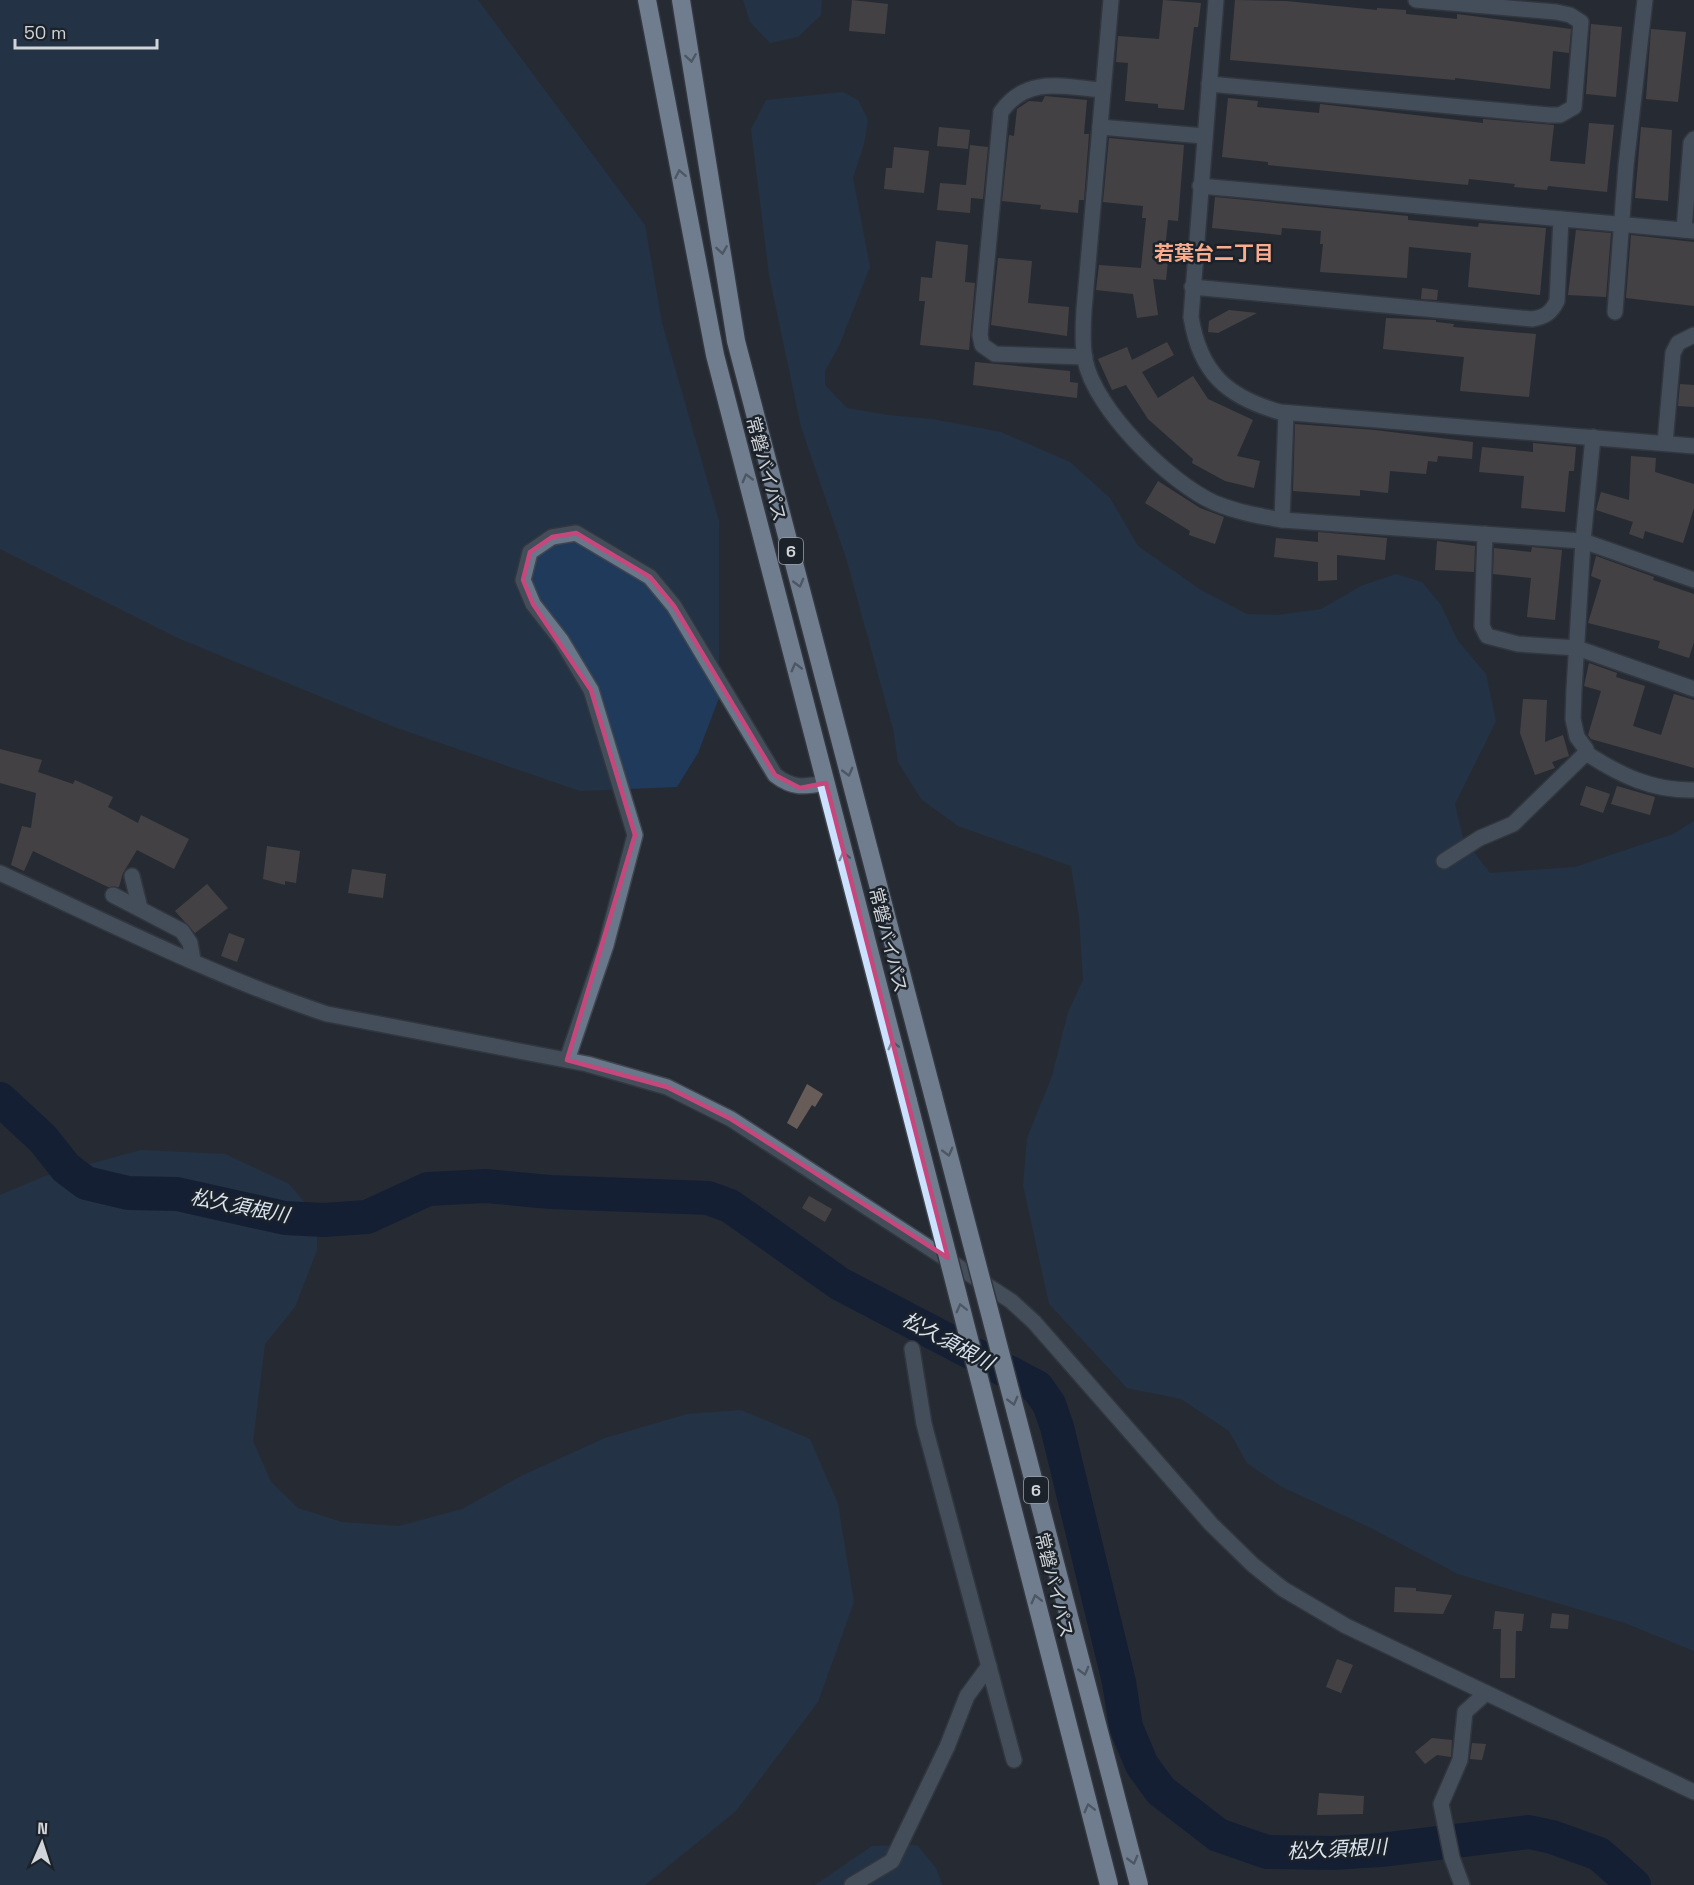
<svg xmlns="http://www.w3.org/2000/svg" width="1694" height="1885" viewBox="0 0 1694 1885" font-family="'Space Grotesk','Noto Sans JP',sans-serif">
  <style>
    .green { fill: #203a5c }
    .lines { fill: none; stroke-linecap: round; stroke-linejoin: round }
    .river { stroke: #001134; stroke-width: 34 }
    .building { fill: #675c58 }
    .minor-casing { stroke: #41464e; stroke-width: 18 }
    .highway-casing { stroke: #41464e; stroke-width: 21 }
    .minor { stroke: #69778a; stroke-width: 15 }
    .highway { stroke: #cbe1fe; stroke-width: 18 }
    .highway-bridge-casing { stroke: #41464e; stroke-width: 21; stroke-linecap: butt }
    .highway-bridge { stroke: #cbe1fe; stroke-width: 18 }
    .oneway { stroke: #7c8b9e }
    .marked { fill: none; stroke: #c6477b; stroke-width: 4.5; stroke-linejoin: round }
    .labels { text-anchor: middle; stroke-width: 5; stroke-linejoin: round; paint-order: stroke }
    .shield { fill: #1c2229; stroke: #9b9fa5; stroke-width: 1.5 }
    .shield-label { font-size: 16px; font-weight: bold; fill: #d1d5da }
    .street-label { font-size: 18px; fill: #d1d5da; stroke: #1c2229 }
    .neighbourhood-label { font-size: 20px; font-weight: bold; fill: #faac8f; stroke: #1c2229 }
    .water-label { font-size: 20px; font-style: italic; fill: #dae4f1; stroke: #1c2229 }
  </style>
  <rect width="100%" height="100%" fill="#262b33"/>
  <g class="green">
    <polygon points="0,0 478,0 645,225 662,323 719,521 719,698 698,753 677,787 580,791 397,728 180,639 0,549"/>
    <polygon points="743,0 822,0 821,15 798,37 770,43 750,22"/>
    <polygon points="843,92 858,100 868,120 864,144 853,178 870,267 839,346 825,371 825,385 847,408 888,415 932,419 1001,432 1070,462 1110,498 1138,546 1201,590 1247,614 1278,615 1321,609 1361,586 1396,574 1422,582 1441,605 1458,641 1486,674 1496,721 1455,804 1463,838 1490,873 1575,867 1673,834 1694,821 1694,1651 1625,1623 1458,1574 1371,1528 1282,1487 1247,1463 1229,1431 1181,1399 1127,1388 1049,1304 1023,1185 1027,1138 1052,1076 1068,1012 1083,980 1079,917 1071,866 958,826 921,799 898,762 893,729 846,558 801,427 769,275 751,129 766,100"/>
    <polygon points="141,1150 225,1154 289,1184 317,1217 317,1250 295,1307 265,1344 253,1441 271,1482 298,1508 342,1522 399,1526 462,1509 523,1475 605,1438 687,1414 741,1410 810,1439 838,1504 854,1602 818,1702 736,1811 645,1885 0,1885 0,1195 45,1176"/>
    <polygon points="917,1845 936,1868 942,1885 815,1885 872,1846"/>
  </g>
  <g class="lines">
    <polyline class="river" points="0,1099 43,1139 66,1168 86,1183 128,1193 177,1194 285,1218 324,1220 367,1217 428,1189 486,1186 550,1192 708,1198 730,1206 840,1284 1037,1387 1049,1404 1057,1427 1119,1682 1126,1727 1142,1765 1161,1791 1218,1835 1267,1852 1333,1853 1381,1850 1529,1832 1552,1837 1599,1854 1634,1885"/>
  </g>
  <g class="building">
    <polygon points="852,0 888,4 885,34 849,31"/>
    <polygon points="1163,0 1201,3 1198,27 1194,27 1184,110 1158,108 1158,104 1125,101 1128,63 1116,62 1118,36 1159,39"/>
    <polygon points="1235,0 1286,1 1377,10 1377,8 1406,10 1406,14 1457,19 1457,14 1571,29 1569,53 1553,51 1550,89 1455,78 1455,80 1230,60"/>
    <polygon points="1591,24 1622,27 1616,97 1586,94"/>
    <polygon points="1651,29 1686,32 1678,102 1646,99"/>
    <polygon points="1045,96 1087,100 1084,134 1089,134 1084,200 1079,200 1078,213 1040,209 1041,205 1002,201 1009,135 1014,136 1017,109 1029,101 1042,102"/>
    <polygon points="1228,98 1258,101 1257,107 1319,113 1320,104 1483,123 1483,119 1554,125 1550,161 1585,164 1589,123 1614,125 1607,192 1548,186 1547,190 1514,187 1515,184 1469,179 1468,185 1268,165 1268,162 1222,157"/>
    <polygon points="939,127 970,130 968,149 937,146"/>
    <polygon points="1641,127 1672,130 1668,201 1635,198"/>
    <polygon points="1109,138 1184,145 1178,221 1168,220 1164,260 1168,260 1166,280 1153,279 1158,315 1137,318 1133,294 1096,290 1099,265 1141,268 1146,218 1142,218 1143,206 1103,202"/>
    <polygon points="970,145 988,147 983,199 971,198 970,213 937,210 940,183 966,185"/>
    <polygon points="894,147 929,151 924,193 884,189 886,168 892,168"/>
    <polygon points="1215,197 1408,216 1408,220 1478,227 1479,223 1546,228 1540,295 1468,287 1471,253 1409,247 1407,278 1320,272 1323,244 1320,244 1321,231 1282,228 1281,235 1212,228"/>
    <polygon points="1576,230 1611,233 1606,297 1568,295"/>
    <polygon points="1631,235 1694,242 1694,306 1626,298"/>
    <polygon points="936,241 968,245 965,282 975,283 969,350 920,345 925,301 919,301 921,277 932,278"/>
    <polygon points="998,258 1032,261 1028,303 1069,307 1067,336 991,325"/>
    <polygon points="1422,288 1438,290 1437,300 1421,299"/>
    <polygon points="1229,310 1257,313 1218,333 1208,332 1209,321"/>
    <polygon points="1386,318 1436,320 1436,322 1454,324 1453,327 1536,334 1529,397 1460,391 1464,357 1383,349"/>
    <polygon points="1167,342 1174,355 1142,372 1158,398 1193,376 1208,399 1253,420 1237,456 1260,461 1254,488 1225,481 1192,463 1193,459 1148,419 1126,385 1112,390 1098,359 1127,347 1132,360"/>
    <polygon points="975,362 1070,371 1070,382 1078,383 1077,398 973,385"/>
    <polygon points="1680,384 1694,385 1694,407 1678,406"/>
    <polygon points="1295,424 1375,430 1473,442 1472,459 1438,456 1437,462 1428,461 1426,474 1390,471 1388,493 1360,490 1360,496 1293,491"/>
    <polygon points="1533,443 1576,447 1574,471 1569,471 1565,512 1521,508 1524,476 1479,472 1482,447 1533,452"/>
    <polygon points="1631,456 1656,458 1655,472 1694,484 1694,508 1683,543 1645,531 1643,539 1629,534 1633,522 1596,510 1601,492 1629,500"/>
    <polygon points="1158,481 1200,508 1224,517 1215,544 1189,535 1190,531 1145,503"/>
    <polygon points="1318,532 1387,538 1385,560 1337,555 1337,580 1318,581 1318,562 1274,557 1276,538 1318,542"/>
    <polygon points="1437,541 1475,546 1474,572 1435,570"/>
    <polygon points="1532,547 1562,550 1555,620 1527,617 1531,578 1493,574 1494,548 1531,552"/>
    <polygon points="1596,556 1654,577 1653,580 1694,594 1694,642 1689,658 1658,648 1660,641 1588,623 1601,580 1591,576"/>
    <polygon points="1589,663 1617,673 1616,677 1645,686 1633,726 1661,735 1674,694 1694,700 1694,768 1591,739 1588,735 1601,691 1584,686"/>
    <polygon points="1523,699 1547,700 1545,742 1563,735 1569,756 1552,762 1555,768 1535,775 1520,733"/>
    <polygon points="0,749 42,760 38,772 73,784 75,780 113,797 108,807 138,823 141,815 189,839 174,869 137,850 123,873 119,887 108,887 33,851 24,871 11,865 22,826 31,828 36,793 0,783"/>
    <polygon points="1586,786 1610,794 1603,813 1580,805"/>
    <polygon points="1617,786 1655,797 1650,815 1611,804"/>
    <polygon points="267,846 300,851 296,883 285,881 285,885 263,879"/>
    <polygon points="352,869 386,874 383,898 348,893"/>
    <polygon points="207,884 228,908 195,933 175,911"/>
    <polygon points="229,933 245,939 237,962 221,956"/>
    <polygon points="807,1084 823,1094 815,1107 812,1105 797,1129 787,1123"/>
    <polygon points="809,1196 832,1209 825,1222 802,1208"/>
    <polygon points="1395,1587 1416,1588 1416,1591 1452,1595 1443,1614 1394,1612"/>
    <polygon points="1495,1611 1524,1614 1522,1631 1516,1631 1515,1678 1500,1678 1501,1629 1493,1629"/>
    <polygon points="1552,1613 1569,1615 1568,1629 1550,1628"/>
    <polygon points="1337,1659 1353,1665 1341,1693 1326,1687"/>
    <polygon points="1432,1738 1452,1740 1451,1757 1437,1755 1425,1764 1415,1752"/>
    <polygon points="1472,1743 1486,1744 1482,1760 1470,1759"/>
    <polygon points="1319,1793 1364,1796 1363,1814 1317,1815"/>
  </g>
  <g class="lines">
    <defs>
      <g id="minor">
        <path d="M1111,0l-27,310c-1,16 -2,34 1,50 10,50 85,123 130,143 22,9 44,13 67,17l301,21 111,39"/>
        <path d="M1216,0l-25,317c9,56 36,80 89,95l414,34"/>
        <polyline points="1209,84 1549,115 1560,115 1574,107 1581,22 1570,15 1556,12 1416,0"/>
        <polyline points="1100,127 1204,136"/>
        <polyline points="1200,186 1694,231"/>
        <polyline points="1684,230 1691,143 1694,139"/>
        <path d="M1192,287l340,32c13,-2 19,-6 25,-18l4,-82"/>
        <polyline points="1615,312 1626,165 1645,0"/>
        <path d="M1085,357l-90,-3 -13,-9 -2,-10 21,-223c26,-37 63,-25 102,-22"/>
        <path d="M1593,437l-10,104 -9,149 -1,29 4,18 9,12v4c34,22 66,38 108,37"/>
        <polyline points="1665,443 1673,353 1678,343 1694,335"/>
        <polyline points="1282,520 1286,413"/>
        <polyline points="1485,534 1482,626 1487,636 1518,644 1577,648 1694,689"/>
        <polyline points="1444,861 1480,838 1513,824 1586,753"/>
        <path d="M0,873c108,49 215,104 327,141l260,50 80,23 64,32 280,182 23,21 177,202 42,41 30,24 63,37 348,166"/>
        <polyline points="132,876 140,908"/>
        <polyline points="113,895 182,931 190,943 193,960"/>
        <path d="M567,1060l39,-115 29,-110 -44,-145 -30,-50 -28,-36 -10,-24 7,-28 22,-15 24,-4 74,44 24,29 101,169c18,14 29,12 51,8"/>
        <polyline points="912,1349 924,1424 1014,1760"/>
        <polyline points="852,1885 892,1861 947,1747 967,1696 989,1666"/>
        <polyline points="1462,1885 1452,1858 1441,1804 1460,1760 1465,1712 1486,1693"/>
      </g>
      <g id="highway">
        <polyline points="647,0 715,355 908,1101"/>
        <polyline points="681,0 736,341 933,1095"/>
      </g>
    </defs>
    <use href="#minor" class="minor-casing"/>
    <use href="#highway" class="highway-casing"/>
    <use href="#minor" class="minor"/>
    <use href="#highway" class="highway"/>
    <defs>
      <g id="highway-bridge">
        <polyline points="933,1095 1139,1885"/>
        <polyline points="908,1101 1109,1885"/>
      </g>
    </defs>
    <use href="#highway-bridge" class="highway-bridge-casing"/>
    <use href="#highway-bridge" class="highway-bridge"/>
  </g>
  <defs><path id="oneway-chevron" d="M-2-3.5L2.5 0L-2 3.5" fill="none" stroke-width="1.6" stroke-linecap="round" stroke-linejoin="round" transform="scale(1.5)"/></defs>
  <g class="oneway">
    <use href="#oneway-chevron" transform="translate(691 58) rotate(81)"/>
    <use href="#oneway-chevron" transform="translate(680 174) rotate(-101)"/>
    <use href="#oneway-chevron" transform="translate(722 250) rotate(81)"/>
    <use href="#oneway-chevron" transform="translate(747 478) rotate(-105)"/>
    <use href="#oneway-chevron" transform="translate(799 583) rotate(75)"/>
    <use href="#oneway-chevron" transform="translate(796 667) rotate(-105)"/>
    <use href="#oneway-chevron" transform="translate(848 772) rotate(75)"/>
    <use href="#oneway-chevron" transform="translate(844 856) rotate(-104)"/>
    <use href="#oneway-chevron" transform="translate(893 1045) rotate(-104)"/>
    <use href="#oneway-chevron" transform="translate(948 1152) rotate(75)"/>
    <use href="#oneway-chevron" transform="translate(961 1308) rotate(-104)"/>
    <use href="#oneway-chevron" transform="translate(1013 1401) rotate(75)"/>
    <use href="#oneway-chevron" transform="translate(1036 1599) rotate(-104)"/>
    <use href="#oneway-chevron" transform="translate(1084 1671) rotate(75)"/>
    <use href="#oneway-chevron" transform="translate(1089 1808) rotate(-104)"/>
    <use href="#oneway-chevron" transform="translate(1133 1860) rotate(75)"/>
  </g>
  <path d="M0 0H1694V1885H0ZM576,533l74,44 24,29 101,169 25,13 26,-5 122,475 -217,-139 -64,-32 -100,-27 68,-225 -44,-145 -58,-86 -10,-24 7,-28 22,-15z" fill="#262b33" fill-opacity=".55" fill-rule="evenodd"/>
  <path class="marked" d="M576,533l74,44 24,29 101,169 25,13 26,-5 122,475 -217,-139 -64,-32 -100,-27 68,-225 -44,-145 -58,-86 -10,-24 7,-28 22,-15z"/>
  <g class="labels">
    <g class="shield">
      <rect x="779" y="538" width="24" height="26" rx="4.5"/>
      <rect x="1024" y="1477" width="24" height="26" rx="4.5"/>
    </g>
    <g class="shield-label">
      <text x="791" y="557">6</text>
      <text x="1036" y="1496">6</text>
    </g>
    <g class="street-label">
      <text transform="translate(766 469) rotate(75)" y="6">常磐バイパス</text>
      <text transform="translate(888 940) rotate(76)" y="6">常磐バイパス</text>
      <text transform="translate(1054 1585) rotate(76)" y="6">常磐バイパス</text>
    </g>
    <g class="neighbourhood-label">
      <text x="1214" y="260">若葉台二丁目</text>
    </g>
    <g class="water-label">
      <text transform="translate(240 1206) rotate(11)" y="7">松久須根川</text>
      <text transform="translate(948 1341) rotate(28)" y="7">松久須根川</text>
      <text transform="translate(1337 1849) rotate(-3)" y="7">松久須根川</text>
    </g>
  </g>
  <g transform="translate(42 1843) rotate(3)" stroke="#1c2229" stroke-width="4.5" paint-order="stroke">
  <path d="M0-4.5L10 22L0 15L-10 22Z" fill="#d1d5da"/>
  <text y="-9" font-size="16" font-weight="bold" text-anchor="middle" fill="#d1d5da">N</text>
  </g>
  <path d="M15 39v9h142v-9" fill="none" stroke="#d1d5da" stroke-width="3"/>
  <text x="24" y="39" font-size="18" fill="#d1d5da" stroke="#1c2229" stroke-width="4.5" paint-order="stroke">50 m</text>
</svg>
